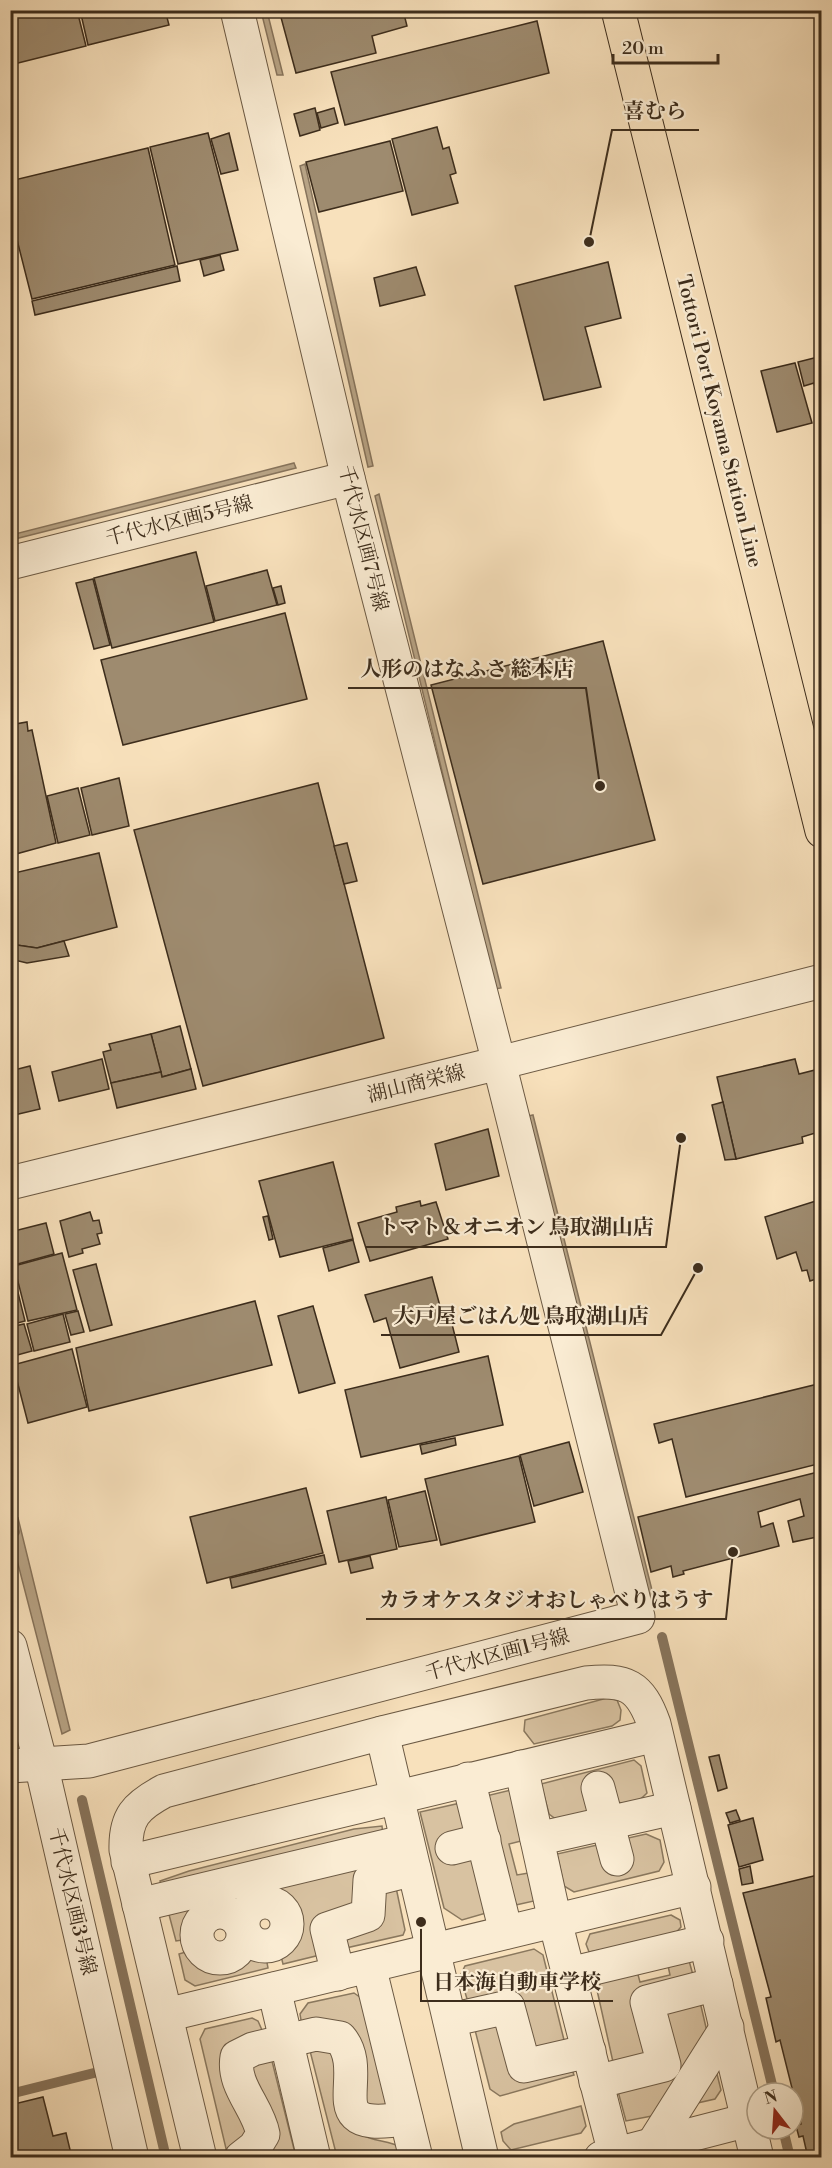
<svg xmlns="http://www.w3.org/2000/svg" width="832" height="2168" viewBox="0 0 832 2168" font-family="'Libre Bodoni','Noto Serif JP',serif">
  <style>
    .green { fill: #d8c2a1; stroke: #8a785e; stroke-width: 1.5 }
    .water { fill: #b8a486; stroke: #87745c; stroke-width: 1.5 }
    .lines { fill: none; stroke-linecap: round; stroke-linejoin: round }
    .stream { stroke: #87745c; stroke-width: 10 }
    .building { fill: #9e8b6f; stroke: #3d2d1c; stroke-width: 1.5 }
    .minor-casing { stroke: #6c5a44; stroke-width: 35 }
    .major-casing { stroke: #3d2d1c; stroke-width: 35 }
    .minor { stroke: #faecd3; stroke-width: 33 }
    .major { stroke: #f8e1bc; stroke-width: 33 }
    .labels { text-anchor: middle; stroke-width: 4.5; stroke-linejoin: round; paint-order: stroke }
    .street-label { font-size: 20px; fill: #3d2d1c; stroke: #faecd3 }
    .leader { fill: none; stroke: #3d2d1c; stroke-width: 2 }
    .callout-dot { fill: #3d2d1c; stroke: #faecd3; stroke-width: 2 }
    .callout-label { font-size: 21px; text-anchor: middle; font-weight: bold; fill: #3d2d1c; stroke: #faecd3; stroke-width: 4.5; stroke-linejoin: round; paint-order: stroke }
  </style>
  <rect width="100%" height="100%" fill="#f8e1bc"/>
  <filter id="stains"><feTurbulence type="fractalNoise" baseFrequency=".00333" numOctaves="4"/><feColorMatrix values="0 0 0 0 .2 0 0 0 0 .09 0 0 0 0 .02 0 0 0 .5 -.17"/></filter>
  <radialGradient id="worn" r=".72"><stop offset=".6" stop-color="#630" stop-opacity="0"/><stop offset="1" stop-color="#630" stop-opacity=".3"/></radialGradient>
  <g class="green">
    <polygon points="607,1698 617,1700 621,1710 620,1720 612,1726 534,1744 524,1731 525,1720"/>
    <path d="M634,1760l7,6 6,27c-11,12 -20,13 -35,7l-22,11 -33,9 -8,-6 -8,-30z"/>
    <polygon points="515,1789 529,1839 509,1844 517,1875 535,1872 534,1901 511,1906 486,1796"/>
    <polygon points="465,1802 493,1911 462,1920 444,1908 420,1812"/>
    <polygon points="382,1826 383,1836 163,1890 160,1881 189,1871 354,1829"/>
    <polygon points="646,1834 660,1840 664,1862 659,1871 574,1892 564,1886 557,1854"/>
    <path d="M389,1855l-28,55 -33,43 -45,11 -3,-12c19,-15 18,-34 2,-52 -18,-11 -32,-4 -46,9 -26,-8 -41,4 -47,30l-13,2 -9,-34z"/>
    <polygon points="394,1878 405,1930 403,1935 337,1950 332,1931"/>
    <polygon points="671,1915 680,1920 681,1927 672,1937 589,1952 586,1944 590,1934"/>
    <polygon points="534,1949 543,1955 564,2040 540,2055 468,2002 460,1976 465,1966"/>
    <path d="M192,1950c16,21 39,22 57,3l17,4 2,11 -73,18 -10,-6 -6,-26z"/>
    <polygon points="688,1957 693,1975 649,1993 654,2051 613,2062 597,1990 602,1981 637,1971 640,1982 670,1975 667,1961"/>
    <polygon points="354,1993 364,2000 393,2108 364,2106 364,2080 302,2026 300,2014 308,2003"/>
    <polygon points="696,2000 701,2006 708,2036 657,2115 626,2121 616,2084 672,2071 659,2008"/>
    <polygon points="252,2018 258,2021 266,2039 247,2044 252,2123 228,2157 200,2039 205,2029"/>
    <polygon points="495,2018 514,2063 571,2067 574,2075 500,2096 490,2089 474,2026"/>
    <path d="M309,2047l24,3 27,84c14,8 28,6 43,14l3,9h-69z"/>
    <polygon points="271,2057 296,2157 259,2157 249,2084 252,2058"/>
    <polygon points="714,2062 721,2090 715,2099 684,2106"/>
    <polygon points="581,2106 586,2126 581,2133 511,2150 503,2141 501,2132 514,2124"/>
  </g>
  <g class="water">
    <polygon points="261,11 267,11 283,75 277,75"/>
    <polygon points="305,164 373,466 368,467 300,166"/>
    <polygon points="294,463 296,468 11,540 11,535"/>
    <polygon points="379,494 501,988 495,989 375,496"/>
    <polygon points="533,1115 655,1602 651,1604 528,1116"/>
    <polygon points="18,1518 70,1730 62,1734 11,1537 11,1520"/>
  </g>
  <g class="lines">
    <g class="stream">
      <polyline points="10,1512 15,1532"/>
      <polyline points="662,1637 774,2093"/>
      <polyline points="10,1798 12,1797"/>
      <polyline points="82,1800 166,2158"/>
      <polyline points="10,2094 94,2073"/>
      <polyline points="783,2129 790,2158"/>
    </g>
  </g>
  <g class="building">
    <polygon points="10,10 77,10 86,46 10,65"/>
    <polygon points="80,10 165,10 169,25 88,45"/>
    <polygon points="279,10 403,10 407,26 372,36 376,53 296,73"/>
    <polygon points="537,21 549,73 345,125 331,72"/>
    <polygon points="315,108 320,130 300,136 294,114"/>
    <polygon points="334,108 338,123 321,128 317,113"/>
    <polygon points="437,127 443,149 449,147 456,173 450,175 458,203 412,215 392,139"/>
    <polygon points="208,133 238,250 178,264 150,147"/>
    <polygon points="229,133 238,170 221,174 211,139"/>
    <polygon points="390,141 403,191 319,212 306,162"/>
    <polygon points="148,148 175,265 32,299 10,212 10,181"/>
    <polygon points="220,255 224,270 204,276 200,260"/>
    <polygon points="608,262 621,318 585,327 601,387 544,400 515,286"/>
    <polygon points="177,266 180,281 35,315 32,301"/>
    <polygon points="416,267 425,295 380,306 374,278"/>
    <polygon points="822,356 822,398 818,399 814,383 804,386 798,362"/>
    <polygon points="795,363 812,423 777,432 761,371"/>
    <polygon points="196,552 214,622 112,648 94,578"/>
    <polygon points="267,570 277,605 215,621 206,586"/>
    <polygon points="93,579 110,645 94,649 76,583"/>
    <polygon points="281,586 285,603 278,605 273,588"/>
    <polygon points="285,613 307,699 123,745 101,660"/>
    <polygon points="603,641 655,840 483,884 431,685"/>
    <polygon points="27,722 28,731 32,730 56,843 16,854 10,832 10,725"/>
    <polygon points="119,778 129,826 92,835 81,788"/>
    <polygon points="318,783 384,1038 203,1086 134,830"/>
    <polygon points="78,788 90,835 58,843 47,796"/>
    <polygon points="347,843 357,881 344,884 334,846"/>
    <polygon points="99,853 117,927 37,948 10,944 10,874"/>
    <polygon points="64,941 69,956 27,963 10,959 10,944 37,948"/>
    <polygon points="180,1026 191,1069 162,1077 151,1034"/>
    <polygon points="151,1034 161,1072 111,1083 103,1052 111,1050 109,1044"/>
    <polygon points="102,1059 109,1089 59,1101 52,1072"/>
    <polygon points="795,1059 799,1074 815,1070 822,1101 822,1131 802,1137 803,1143 736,1159 717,1077"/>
    <polygon points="30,1066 40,1109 10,1116 10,1071"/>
    <polygon points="191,1069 196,1089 117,1108 111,1083 161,1072 162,1077"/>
    <polygon points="723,1102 736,1159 725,1160 712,1105"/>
    <polygon points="488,1129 499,1176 446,1190 435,1144"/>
    <polygon points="333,1162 353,1239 280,1257 259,1181"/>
    <polygon points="822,1199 822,1277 810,1281 807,1270 802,1271 796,1252 777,1259 765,1217"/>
    <polygon points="420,1201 421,1206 436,1202 448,1239 370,1261 358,1223 397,1212 396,1207"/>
    <polygon points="90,1212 93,1221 99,1220 102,1233 97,1234 100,1244 82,1249 83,1253 69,1257 60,1221"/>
    <polygon points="268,1216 273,1239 269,1240 263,1217"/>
    <polygon points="46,1223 54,1254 14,1265 10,1232"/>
    <polygon points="353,1240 359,1262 329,1271 323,1248"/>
    <polygon points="62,1253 77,1310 28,1321 14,1266"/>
    <polygon points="11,1264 25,1321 10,1325 10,1265"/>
    <polygon points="96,1264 112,1325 90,1331 73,1270"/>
    <polygon points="432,1277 443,1317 450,1316 459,1352 400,1368 386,1318 374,1322 365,1295"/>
    <polygon points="255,1301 272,1365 89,1411 76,1348"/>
    <polygon points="313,1306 335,1383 299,1393 278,1316"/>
    <polygon points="78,1311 84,1332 71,1335 65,1314"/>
    <polygon points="63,1314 70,1342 34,1351 27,1324"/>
    <polygon points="24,1324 32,1351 10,1357 10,1327"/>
    <polygon points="72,1349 87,1407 28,1423 13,1365"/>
    <polygon points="488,1356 503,1425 361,1457 345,1390"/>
    <polygon points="822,1383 822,1463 686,1497 672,1439 659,1443 654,1424"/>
    <polygon points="455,1438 456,1445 422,1454 420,1445"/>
    <polygon points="569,1442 583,1492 534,1506 520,1455"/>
    <polygon points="519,1456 535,1522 441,1545 425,1479"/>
    <polygon points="822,1471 822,1536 793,1542 788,1521 804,1516 800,1499 758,1512 761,1527 773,1523 779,1546 683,1571 684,1574 673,1577 671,1566 651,1572 638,1517"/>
    <polygon points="306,1488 323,1553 207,1583 190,1517"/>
    <polygon points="425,1491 437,1540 399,1547 388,1500"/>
    <polygon points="386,1497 397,1549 339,1562 327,1511"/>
    <polygon points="324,1555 326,1564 232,1588 230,1578"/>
    <polygon points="370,1556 373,1568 351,1573 348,1561"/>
    <polygon points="719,1755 727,1788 718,1791 709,1757"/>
    <polygon points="736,1810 740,1820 730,1823 726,1813"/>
    <polygon points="753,1818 763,1860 739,1867 728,1825"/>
    <polygon points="750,1866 753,1883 742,1885 739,1869"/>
    <polygon points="822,1874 822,2158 808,2158 803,2136 799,2137 796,2126 801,2124 780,2040 776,2042 766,1998 771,1997 743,1893"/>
    <polygon points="43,2097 53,2136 66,2133 72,2158 10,2158 10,2105"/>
  </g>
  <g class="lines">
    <defs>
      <g id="minor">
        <polyline points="10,563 348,478"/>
        <polyline points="10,1183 499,1063 822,981"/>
        <polyline points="10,1646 41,1764 132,2158"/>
        <polyline points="382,1733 482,2158"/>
        <polyline points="10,1766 89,1761 638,1617 499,1063 348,478 237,10"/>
        <polyline points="521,1767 555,1921 615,2154"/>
        <polyline points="468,1779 506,1932"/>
        <polyline points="598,1788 617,1859"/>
        <polyline points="537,1839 674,1808"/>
        <polyline points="452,1848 484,1840"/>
        <polyline points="128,1862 656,1735"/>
        <circle cx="265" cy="1924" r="22"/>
        <polyline points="139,1905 407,1841"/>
        <circle cx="220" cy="1935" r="23"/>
        <polyline points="369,1966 416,2158"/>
        <polyline points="338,1974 327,1929 368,1915 370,1880 414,1869"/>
        <polyline points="569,1974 707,1941"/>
        <polyline points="274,1989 314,2158"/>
        <polyline points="166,2015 694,1887"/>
        <polyline points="450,2020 508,2007 524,2066 589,2051"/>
        <polyline points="596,2082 664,2065 647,2002 716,1984"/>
        <polyline points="653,2144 727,2027"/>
        <path d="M200,2158l-74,-308c-1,-33 10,-44 38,-59l218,-58 204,-50c40,-4 54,2 68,41l103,434"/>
        <path d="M241,2158l14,-11 8,-13c-5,-27 -31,-48 -26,-77l16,-8 63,-15 24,4c32,37 -27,98 66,80"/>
        <polyline points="601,2158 748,2120"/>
      </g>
      <polyline id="major" points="618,10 822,831"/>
    </defs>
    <use href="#minor" class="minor-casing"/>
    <use href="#major" class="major-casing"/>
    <use href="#minor" class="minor"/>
    <use href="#major" class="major"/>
  </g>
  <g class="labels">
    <g class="street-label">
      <text transform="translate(720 421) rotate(76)" y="7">Tottori Port Koyama Station Line</text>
      <text transform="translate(179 520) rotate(-14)" y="7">千代水区画5号線</text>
      <text transform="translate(364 538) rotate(76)" y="7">千代水区画7号線</text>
      <text transform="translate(416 1083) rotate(-14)" y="7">湖山商栄線</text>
      <text transform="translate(497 1654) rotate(-15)" y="7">千代水区画1号線</text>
      <text transform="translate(73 1901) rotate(77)" y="7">千代水区画3号線</text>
    </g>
  </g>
  <path class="leader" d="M589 242L612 130H699M600 786L586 688H348M681 1138L666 1247H366M698 1268L661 1335H381M733 1552L726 1619H366M421 1922L421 2001H613"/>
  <g class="callout-dot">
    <circle cx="589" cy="242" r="6"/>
    <circle cx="600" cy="786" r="6"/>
    <circle cx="681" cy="1138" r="6"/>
    <circle cx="698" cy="1268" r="6"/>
    <circle cx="733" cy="1552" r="6"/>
    <circle cx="421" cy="1922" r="6"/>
  </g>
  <g class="callout-label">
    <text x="655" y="118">喜むら</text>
    <text x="467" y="676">人形のはなふさ 総本店</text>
    <text x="516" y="1234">トマト＆オニオン 鳥取湖山店</text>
    <text x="521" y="1323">大戸屋ごはん処 鳥取湖山店</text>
    <text x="546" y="1607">カラオケスタジオおしゃべりはうす</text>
    <text x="517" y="1989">日本海自動車学校</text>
  </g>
  <rect width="832" height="2168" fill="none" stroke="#f8e1bc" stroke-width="36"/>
  <rect x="12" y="12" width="808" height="2144" fill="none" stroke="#3d2d1c" stroke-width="3"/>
  <rect x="18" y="18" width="796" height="2132" fill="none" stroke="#3d2d1c" stroke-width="1.5"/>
  <g transform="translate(775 2111) rotate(343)"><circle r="28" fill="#faecd3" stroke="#aea08a" stroke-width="1.5"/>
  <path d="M0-4.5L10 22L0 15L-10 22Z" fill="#8f2418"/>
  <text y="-9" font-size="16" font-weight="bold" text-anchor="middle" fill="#3d2d1c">N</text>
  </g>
  <path d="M613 54v9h105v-9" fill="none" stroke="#3d2d1c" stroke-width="3"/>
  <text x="622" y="54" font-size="18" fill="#3d2d1c" stroke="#faecd3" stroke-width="4.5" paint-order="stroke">20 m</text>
  <rect width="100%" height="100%" filter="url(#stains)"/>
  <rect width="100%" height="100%" fill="url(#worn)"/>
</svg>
